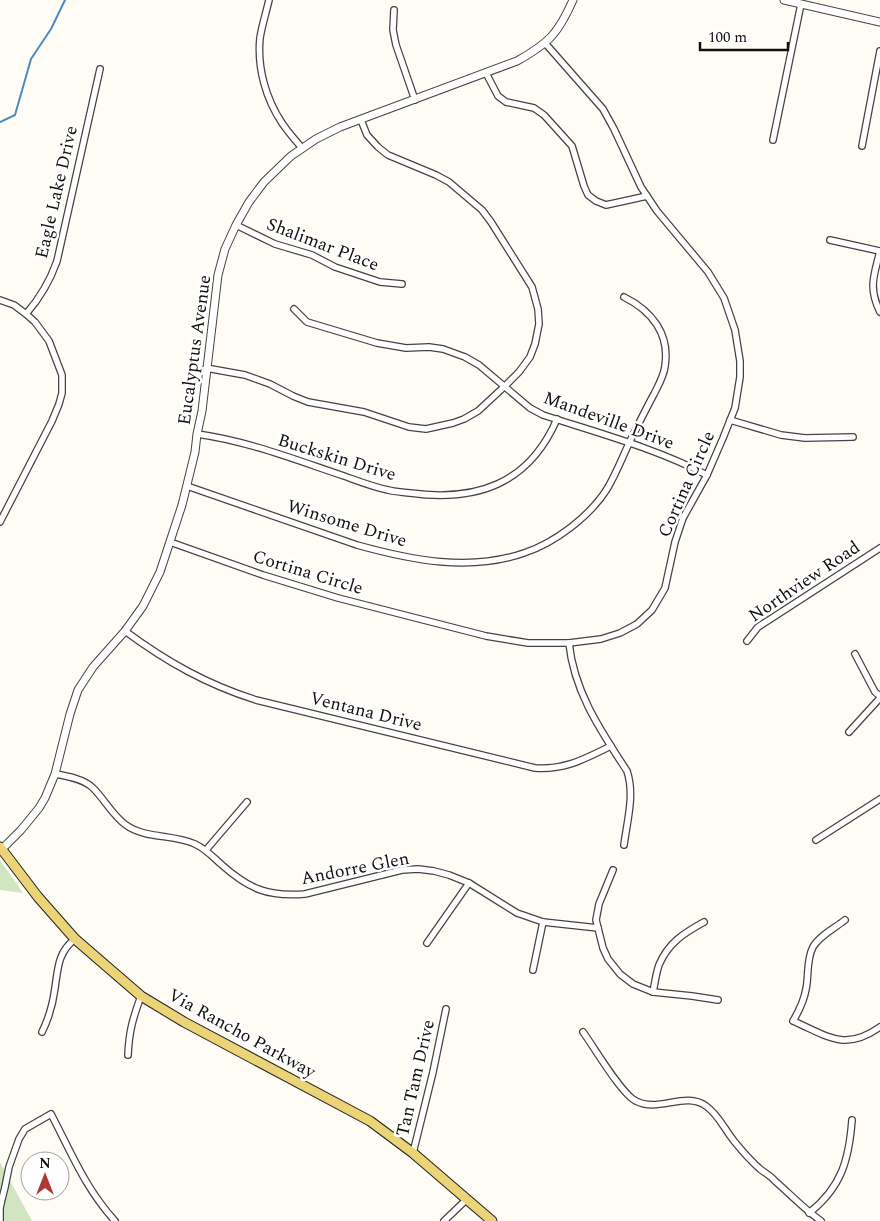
<svg xmlns="http://www.w3.org/2000/svg" width="880" height="1221" viewBox="0 0 880 1221" font-family="Spectral,serif">
  <style>
    .green { fill: #d1e6c0 }
    .lines { fill: none; stroke-linecap: round; stroke-linejoin: round }
    .stream { stroke: #4c8bc0; stroke-width: 2 }
    .minor-casing { stroke: #434343; stroke-width: 8 }
    .tertiary-casing { stroke: #434343; stroke-width: 9 }
    .primary-casing { stroke: #212121; stroke-width: 11 }
    .minor { stroke: #fff; stroke-width: 5.5 }
    .tertiary { stroke: #fff; stroke-width: 7 }
    .primary { stroke: #ead477; stroke-width: 9 }
    .labels { text-anchor: middle; stroke-width: 5; stroke-linejoin: round; paint-order: stroke }
    .street-label { font-size: 18px; fill: #101010; stroke: #fff }
  </style>
  <rect width="100%" height="100%" fill="#fefcf4"/>
  <g class="green">
    <polygon points="0,860 23,893 0,890"/>
    <polygon points="0,1162 32,1221 0,1221"/>
  </g>
  <g class="lines">
    <polyline class="stream" points="0,122 15,115 31,59 51,29 65,0"/>
    <defs>
      <g id="minor">
        <path d="M269,0c-3,13 -7,25 -9,38 -3,30 6,61 22,85 6,9 13,17 20,25"/>
        <polyline points="394,10 393,30 396,45 415,100"/>
        <polyline points="486,73 498,96 506,102 534,108 544,115 572,146 584,186 588,195 596,201 606,205 647,196"/>
        <polyline points="773,140 801,4"/>
        <polyline points="862,146 880,51"/>
        <polyline points="236,225 275,244 312,255 335,267 380,282 402,284"/>
        <polyline points="830,240 880,251"/>
        <path d="M880,251c-6,25 -12,36 0,61"/>
        <polyline points="0,300 14,305 26,314 35,322 49,341 62,375 62,393 59,404 52,421 0,522"/>
        <path d="M294,309l13,13 70,21 29,5 23,-1 14,2 22,8 14,8 51,43 13,7c55,18 112,33 164,60"/>
        <path d="M26,314c14,-16 24,-33 31,-53l43,-192"/>
        <polyline points="206,368 245,375 270,384 293,396 308,402 364,412 409,427 426,429 453,423 464,419 478,411 505,386 519,372 530,357 535,344 539,324 538,309 532,287 491,222 482,210 449,182 436,175 388,155 378,147 367,135 361,120"/>
        <polyline points="730,420 781,435 805,438 853,437"/>
        <path d="M197,434c51,7 99,26 147,42 14,5 29,11 44,14 7,2 15,2 22,3 67,9 119,-9 147,-74"/>
        <path d="M187,486l170,59c54,15 113,27 167,8 31,-10 66,-37 83,-64 11,-18 18,-39 28,-58 6,-12 12,-24 19,-37 4,-8 10,-18 11,-28 5,-32 -13,-55 -41,-69"/>
        <polyline points="170,542 263,575 338,598 486,636 528,643 569,643 601,639 620,633 637,624 652,610 665,588 675,542 683,518 707,475 723,438 735,408 740,377 740,361 735,330 724,298 708,272 657,211 641,187 614,129 603,109 545,43"/>
        <path d="M125,631c42,31 81,53 131,69l279,68c31,2 49,-9 76,-22"/>
        <polyline points="747,641 758,627 880,548"/>
        <path d="M569,643c5,49 32,88 58,128 8,24 0,50 -3,74"/>
        <polyline points="855,654 875,692 880,696"/>
        <polyline points="849,732 880,698"/>
        <path d="M55,774c12,2 29,5 38,14 12,12 20,28 33,37 19,14 48,9 69,19 11,5 19,14 27,21 27,24 46,32 83,29l97,-24 16,-1 16,2 15,4 20,8 48,30 26,9 55,6"/>
        <polyline points="816,840 880,799"/>
        <polyline points="206,850 247,802"/>
        <polyline points="613,870 599,904 596,920 603,948 608,959 620,974 633,984 653,992 692,996 718,1000"/>
        <path d="M845,920c-10,8 -26,16 -32,27 -7,13 -4,29 -7,42 -2,12 -7,22 -13,32 35,15 52,31 87,6"/>
        <polyline points="427,943 469,883"/>
        <polyline points="533,970 543,922"/>
        <path d="M653,992c2,-9 3,-19 6,-27 9,-22 25,-32 45,-43"/>
        <path d="M42,1032c7,-14 11,-29 13,-44 3,-20 3,-36 20,-49"/>
        <path d="M583,1032c11,15 39,63 53,69 22,12 49,-10 70,5 12,8 19,24 28,35 8,10 17,20 26,28 5,4 11,7 15,12 15,13 29,28 46,40"/>
        <path d="M128,1055c1,-24 5,-37 13,-59"/>
        <polyline points="413,1153 433,1072 446,1009"/>
        <path d="M809,1213c33,-26 40,-54 43,-93"/>
        <path d="M0,1221v-13l2,-9 3,-12 4,-20 10,-28 6,-10 26,-15c20,38 34,74 64,107"/>
        <polyline points="444,1221 466,1200"/>
      </g>
      <g id="tertiary">
        <polyline points="784,0 880,22"/>
        <path d="M2,849l19,-19 18,-22 6,-10 10,-24 15,-60 8,-24 15,-23 32,-36 18,-25 17,-34 22,-67 13,-53 2,-18 5,-23 16,-136 7,-26 11,-24 13,-23 15,-20 27,-26 25,-17 24,-12 177,-66c32,-18 41,-27 56,-61"/>
      </g>
      <polyline id="primary" points="0,847 38,897 75,939 141,996 184,1022 370,1121 413,1153 492,1221"/>
    </defs>
    <use href="#minor" class="minor-casing"/>
    <use href="#tertiary" class="tertiary-casing"/>
    <use href="#primary" class="primary-casing"/>
    <use href="#minor" class="minor"/>
    <use href="#tertiary" class="tertiary"/>
    <use href="#primary" class="primary"/>
  </g>
  <g class="labels">
    <g class="street-label">
      <text transform="translate(56 192) rotate(-77)" y="6">Eagle Lake Drive</text>
      <text transform="translate(323 244) rotate(21)" y="6">Shalimar Place</text>
      <text transform="translate(194 350) rotate(-82)" y="6">Eucalyptus Avenue</text>
      <text transform="translate(609 420) rotate(20)" y="6">Mandeville Drive</text>
      <text transform="translate(337 457) rotate(17)" y="6">Buckskin Drive</text>
      <text transform="translate(686 484) rotate(-66)" y="6">Cortina Circle</text>
      <text transform="translate(347 523) rotate(17)" y="6">Winsome Drive</text>
      <text transform="translate(308 572) rotate(17)" y="6">Cortina Circle</text>
      <text transform="translate(804 581) rotate(-34)" y="6">Northview Road</text>
      <text transform="translate(366 711) rotate(14)" y="6">Ventana Drive</text>
      <text transform="translate(355 868) rotate(-11)" y="6">Andorre Glen</text>
      <text transform="translate(242 1033) rotate(29)" y="6">Via Rancho Parkway</text>
      <text transform="translate(415 1078) rotate(-77)" y="6">Tan Tam Drive</text>
    </g>
  </g>
  <g transform="translate(45 1176)"><circle r="24" fill="#ffffff" stroke="#9f9f9f"/>
  <path d="M0-4L9 19L0 12L-9 19Z" fill="#b23635"/>
  <text y="-8" font-size="14" font-weight="bold" text-anchor="middle" fill="#101010">N</text>
  </g>
  <path d="M700 42v8h88v-8" fill="none" stroke="#101010" stroke-width="2.5"/>
  <text x="708" y="42" font-size="15" fill="#101010" stroke="#ffffff" stroke-width="4" paint-order="stroke">100 m</text>
</svg>
